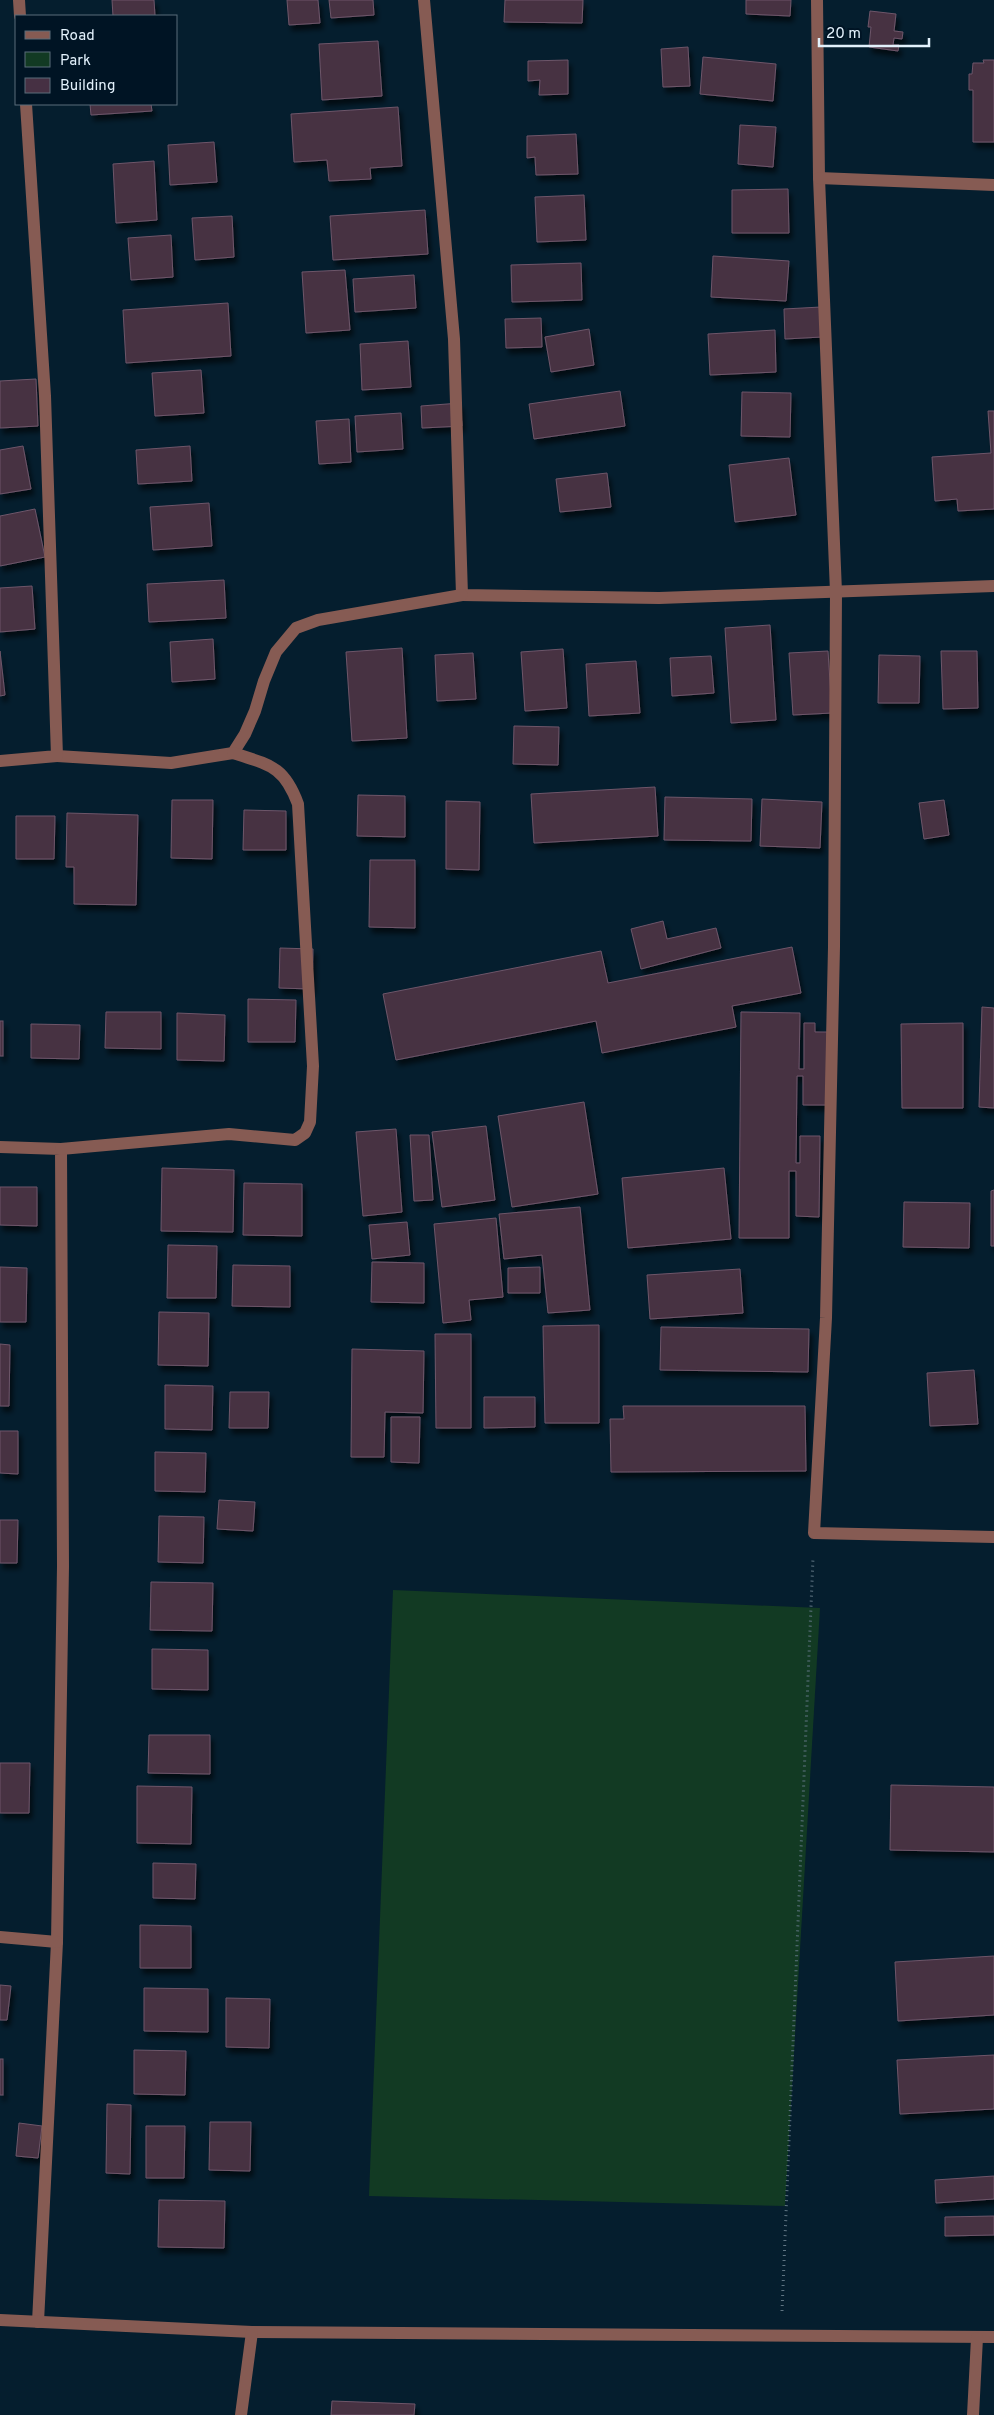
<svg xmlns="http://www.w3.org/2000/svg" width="994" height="2415" viewBox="0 0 994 2415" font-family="Overpass,sans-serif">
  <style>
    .green { fill: #123a23 }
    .building { fill: #463043; stroke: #6e5669; filter: url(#shadow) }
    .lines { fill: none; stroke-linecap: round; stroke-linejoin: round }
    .path { stroke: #607583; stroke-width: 3; stroke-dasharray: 1 4; stroke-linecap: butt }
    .minor { stroke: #865b53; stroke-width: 12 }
  </style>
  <defs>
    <filter id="shadow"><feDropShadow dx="3" dy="5.5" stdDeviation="2.5" flood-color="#0009"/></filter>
  </defs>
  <rect width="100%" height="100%" fill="#051e2e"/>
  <polygon class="green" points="393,1590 820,1608 785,2206 369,2196"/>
  <g class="building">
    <polygon points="112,0 154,0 155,16 113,16"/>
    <polygon points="287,0 318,0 320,23 289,25"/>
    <polygon points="329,0 373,0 374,15 331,18"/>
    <polygon points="505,0 583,0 582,23 504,22"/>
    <polygon points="746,0 791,0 790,16 746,14"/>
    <polygon points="870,11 896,14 894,31 903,32 902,39 894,38 893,45 899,45 898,51 869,47 871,27 868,27"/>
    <polygon points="378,41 382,96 322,100 319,44"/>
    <polygon points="688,47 690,86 663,87 661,49"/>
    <polygon points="703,57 776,64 773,101 700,94"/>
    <polygon points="568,60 568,94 539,95 540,80 528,81 528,61"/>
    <polygon points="983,60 994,60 994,142 973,142 973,90 969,90 969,74 972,74 973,63 984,63"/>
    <polygon points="90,104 151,104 152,111 91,115"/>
    <polygon points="398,107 402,166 370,168 371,179 329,181 327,160 294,162 291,114"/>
    <polygon points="740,125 776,127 773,167 738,164"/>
    <polygon points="576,134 578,174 536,175 535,157 527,158 527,136"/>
    <polygon points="214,142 217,182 170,185 168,145"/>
    <polygon points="154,161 157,220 116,223 113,164"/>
    <polygon points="788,189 789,233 732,233 732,190"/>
    <polygon points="584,195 586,240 537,242 535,197"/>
    <polygon points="425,210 428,254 333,260 330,216"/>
    <polygon points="232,216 234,257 195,260 192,218"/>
    <polygon points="171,235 173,277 131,280 128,238"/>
    <polygon points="713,256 789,261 786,301 711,297"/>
    <polygon points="581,263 582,300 512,302 511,265"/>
    <polygon points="345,270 350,330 306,333 302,272"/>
    <polygon points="414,275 416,308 355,312 353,279"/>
    <polygon points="228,303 231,356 126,363 123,310"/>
    <polygon points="821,307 822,337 785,339 784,309"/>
    <polygon points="541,318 542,347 506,348 505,319"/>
    <polygon points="589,329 594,365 551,372 545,337"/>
    <polygon points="775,330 776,372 710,375 708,334"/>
    <polygon points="408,341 411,387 362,390 360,344"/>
    <polygon points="201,370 204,413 155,416 152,373"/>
    <polygon points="36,379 38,426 0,428 0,381"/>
    <polygon points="620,391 625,426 534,439 529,404"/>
    <polygon points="742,392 791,393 790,437 741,436"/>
    <polygon points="460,403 462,426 422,428 421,406"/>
    <polygon points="988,411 994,411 994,509 958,511 957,499 935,501 932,457 991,453"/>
    <polygon points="401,413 403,449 357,452 355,416"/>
    <polygon points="349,419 351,462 319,464 316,421"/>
    <polygon points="23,446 31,489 0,494 0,450"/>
    <polygon points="190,446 192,481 138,484 136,450"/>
    <polygon points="789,458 796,515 735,522 729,465"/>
    <polygon points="607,473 611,507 560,512 556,479"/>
    <polygon points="209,503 212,546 153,550 150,507"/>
    <polygon points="35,509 45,557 0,566 0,516"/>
    <polygon points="224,580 226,618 149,622 147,584"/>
    <polygon points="32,586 35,629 0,632 0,588"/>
    <polygon points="770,625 776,720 731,723 725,628"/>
    <polygon points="213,639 215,679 172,682 170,642"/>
    <polygon points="402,648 407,738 352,741 346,652"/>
    <polygon points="563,649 567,708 525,711 521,652"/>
    <polygon points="0,651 5,695 0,696"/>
    <polygon points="828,651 832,713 793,715 789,653"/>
    <polygon points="941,651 977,651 978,708 943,709"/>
    <polygon points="473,653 476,699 437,701 435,655"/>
    <polygon points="879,655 920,656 919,703 878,703"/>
    <polygon points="711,656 714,693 672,696 670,658"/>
    <polygon points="636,661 640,713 589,716 586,664"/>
    <polygon points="514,726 559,727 558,765 513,764"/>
    <polygon points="655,787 658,836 534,843 531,794"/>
    <polygon points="358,795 405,796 405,837 357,836"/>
    <polygon points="665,797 752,799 751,841 664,840"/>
    <polygon points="762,799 822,802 820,848 760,846"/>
    <polygon points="172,800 213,800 212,859 171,858"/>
    <polygon points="944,800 949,835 924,839 919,803"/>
    <polygon points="446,801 480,802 479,870 446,869"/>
    <polygon points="244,810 286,811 286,850 243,850"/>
    <polygon points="67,813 138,815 136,905 74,904 74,867 66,867"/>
    <polygon points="16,816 55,816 54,859 16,859"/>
    <polygon points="370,860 415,860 415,928 369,927"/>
    <polygon points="663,921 667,939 716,928 721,948 641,969 631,929"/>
    <polygon points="792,947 801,993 732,1006 736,1027 602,1053 596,1021 396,1060 383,994 601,951 608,983"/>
    <polygon points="280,948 313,949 312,989 279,988"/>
    <polygon points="248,999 296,1000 295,1042 248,1042"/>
    <polygon points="982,1007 994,1008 994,1108 979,1107"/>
    <polygon points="106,1012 161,1012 161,1049 105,1048"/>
    <polygon points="741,1012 800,1013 799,1069 804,1069 804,1023 815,1023 815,1032 827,1032 826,1105 803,1105 803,1076 797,1076 796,1163 800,1163 800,1136 820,1136 819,1217 796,1216 796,1171 789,1171 789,1238 739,1238"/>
    <polygon points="177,1013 225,1015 224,1061 177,1060"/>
    <rect x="0" y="1021" width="3" height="35"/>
    <polygon points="963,1023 963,1108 902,1108 901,1024"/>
    <polygon points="31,1024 80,1025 79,1059 31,1058"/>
    <polygon points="584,1102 598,1194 512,1207 498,1116"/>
    <polygon points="486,1126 495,1200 442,1207 432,1132"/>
    <polygon points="396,1129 402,1212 363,1216 356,1132"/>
    <polygon points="410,1135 429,1135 433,1200 414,1201"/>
    <polygon points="162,1168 234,1170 233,1232 161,1231"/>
    <polygon points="724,1168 731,1239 628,1248 622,1178"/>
    <polygon points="244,1183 302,1184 302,1236 243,1235"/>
    <polygon points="0,1187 37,1187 37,1226 0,1225"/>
    <polygon points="994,1190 994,1246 991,1246 991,1191"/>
    <polygon points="904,1202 970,1203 969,1248 903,1247"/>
    <polygon points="580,1207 590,1310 548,1313 542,1255 504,1259 499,1214"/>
    <polygon points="496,1218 503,1297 469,1300 471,1320 443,1323 434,1224"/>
    <polygon points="407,1222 410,1255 372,1259 369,1225"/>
    <polygon points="168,1245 217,1246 216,1298 167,1298"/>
    <polygon points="372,1262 424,1263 424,1303 371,1302"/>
    <polygon points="233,1265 290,1266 290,1307 232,1306"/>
    <polygon points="0,1267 27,1268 26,1322 0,1322"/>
    <polygon points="540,1267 540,1293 508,1293 508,1268"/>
    <polygon points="740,1269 743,1313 650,1319 647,1275"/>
    <polygon points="159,1312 209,1313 208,1366 158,1365"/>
    <polygon points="599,1325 599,1423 545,1423 543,1326"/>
    <polygon points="661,1327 809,1329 808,1372 660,1370"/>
    <polygon points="435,1334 471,1334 471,1428 436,1428"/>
    <polygon points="0,1344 10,1345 9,1406 0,1406"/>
    <polygon points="352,1349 424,1351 423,1413 385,1412 384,1457 351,1457"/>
    <polygon points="974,1370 978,1424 930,1426 927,1373"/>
    <polygon points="165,1385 213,1386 212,1430 165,1429"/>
    <polygon points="230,1392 269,1392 268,1428 229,1428"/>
    <polygon points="484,1397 535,1397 535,1427 484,1428"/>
    <polygon points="623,1406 805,1406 806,1471 611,1472 610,1419 624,1419"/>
    <polygon points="391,1417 420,1417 419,1463 391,1462"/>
    <polygon points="0,1431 18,1431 18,1474 0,1473"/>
    <polygon points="155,1452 206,1453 205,1492 155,1491"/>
    <polygon points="219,1500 255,1502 253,1531 217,1529"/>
    <polygon points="159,1516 204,1517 203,1563 158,1562"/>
    <polygon points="0,1520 18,1520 17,1563 0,1563"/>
    <polygon points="151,1582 213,1583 212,1631 150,1630"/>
    <polygon points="152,1649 208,1650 208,1690 152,1689"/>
    <polygon points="149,1735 210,1735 210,1774 148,1773"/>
    <polygon points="0,1763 30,1763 29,1813 0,1813"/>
    <polygon points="891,1785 994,1787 994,1852 890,1850"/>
    <polygon points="137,1786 192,1787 191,1844 137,1843"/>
    <polygon points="153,1863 196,1864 195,1899 153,1898"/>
    <polygon points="140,1925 191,1926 191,1968 140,1968"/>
    <polygon points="994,1956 994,2015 898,2021 895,1962"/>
    <polygon points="0,1985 11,1986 7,2020 0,2020"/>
    <polygon points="144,1988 208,1989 208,2032 144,2031"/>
    <polygon points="226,1998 270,1999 269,2048 226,2047"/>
    <polygon points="134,2050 186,2051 185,2095 134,2094"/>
    <polygon points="994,2055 994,2109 900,2114 897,2060"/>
    <rect x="0" y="2059" width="3" height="36"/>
    <polygon points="107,2104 131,2105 130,2174 106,2173"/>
    <polygon points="210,2122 251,2122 250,2171 209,2170"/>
    <polygon points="19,2123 42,2126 38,2158 16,2156"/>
    <polygon points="146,2126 185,2126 184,2178 146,2178"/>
    <polygon points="994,2176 994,2199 936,2203 935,2180"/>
    <polygon points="159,2200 225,2201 224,2248 158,2247"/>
    <polygon points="994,2216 994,2235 945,2236 945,2217"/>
    <polygon points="332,2401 415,2404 414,2415 331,2415"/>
  </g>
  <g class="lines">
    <polyline class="path" points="782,2311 813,1558"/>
    <g class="minor">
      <polyline points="19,0 20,16"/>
      <polyline points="424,0 454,339 462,595 659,598 994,586"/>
      <polyline points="817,0 819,178 836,592 834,947 826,1318 814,1533 994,1537"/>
      <polyline points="819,178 994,185"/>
      <polyline points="57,756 171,763 233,753 245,734 255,711 264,681 276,652 296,628 318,620 462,595"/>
      <polyline points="0,761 57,756 45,396 26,104"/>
      <polyline points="0,1147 61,1149 63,1566 57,1942 38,2322"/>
      <path d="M61,1149l168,-15 66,6 10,-7 5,-11 3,-56 -15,-262c-14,-38 -28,-39 -65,-51"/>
      <polyline points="0,1937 57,1942"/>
      <polyline points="0,2320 252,2332 994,2337"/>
      <polyline points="241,2415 252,2332"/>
      <polyline points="973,2415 977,2338"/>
    </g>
  </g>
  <rect x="15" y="15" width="162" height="90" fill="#001424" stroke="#5a6c7a"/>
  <rect x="25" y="31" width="25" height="8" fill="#865b53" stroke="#5a6c7a"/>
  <text x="60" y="40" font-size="15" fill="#e2f1fc">Road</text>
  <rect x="25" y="52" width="25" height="15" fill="#123a23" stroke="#5a6c7a"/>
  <text x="60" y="65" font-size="15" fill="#e2f1fc">Park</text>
  <rect x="25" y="78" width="25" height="15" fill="#463043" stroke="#5a6c7a"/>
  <text x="60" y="90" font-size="15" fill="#e2f1fc">Building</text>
  <path d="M819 38v8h110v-8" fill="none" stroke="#e2f1fc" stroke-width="2.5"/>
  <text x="826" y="38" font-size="15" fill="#e2f1fc" stroke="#001424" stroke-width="4" paint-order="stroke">20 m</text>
</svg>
